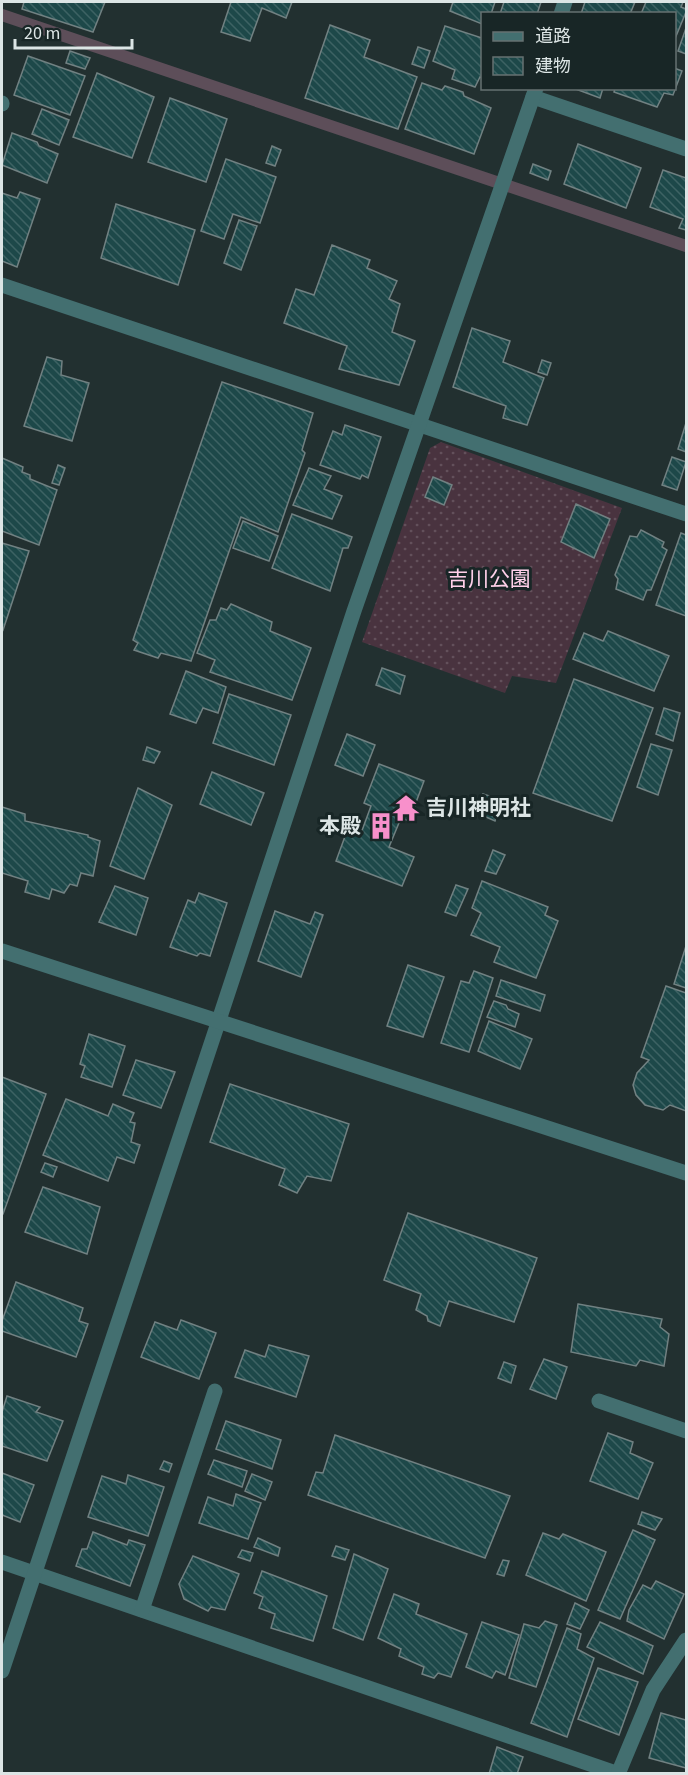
<svg xmlns="http://www.w3.org/2000/svg" width="688" height="1775" viewBox="0 0 688 1775" font-family="'Source Sans 3','Noto Sans JP',sans-serif">
  <style>
    .grass { fill: url(#grass-dots) }
    .lines { fill: none; stroke-linecap: round; stroke-linejoin: round }
    .stream { stroke: #5d4e59; stroke-width: 12 }
    .building { fill: url(#building-back-hatch); stroke: #718182; stroke-width: 1.5 }
    .minor { stroke: #436f70; stroke-width: 15 }
    .tertiary { stroke: #436f70; stroke-width: 15 }
    .labels { text-anchor: middle; stroke-width: 6; stroke-linejoin: round; paint-order: stroke }
    .park-label { font-size: 21px; fill: #ffd0e9; stroke: #182626 }
    .poi-label { font-size: 21px; font-weight: bold; fill: #dce5e5; stroke: #182626; text-anchor: start }
  </style>
  <defs>
    <pattern id="grass-dots" width="8" height="8" patternUnits="userSpaceOnUse" patternTransform="scale(1.5)"><rect width="8" height="8" fill="#49333f"/><path d="M2 2h.1M6 6h.1" fill="none" stroke="#63505b" stroke-width="1.8" stroke-linecap="round"/></pattern>
    <pattern id="building-back-hatch" width="6" height="6" patternUnits="userSpaceOnUse" patternTransform="scale(1.5)"><rect width="6" height="6" fill="#1d4849"/><path d="M-1 5l2 2M0 0l6 6M5-1l2 2" fill="none" stroke="#3d6263"/></pattern>
  </defs>
  <rect width="100%" height="100%" fill="#223030"/>
  <polygon class="grass" points="441,442 622,508 556,683 512,676 505,693 362,642 430,448"/>
  <g class="lines">
    <polyline class="stream" points="2,15 686,246"/>
  </g>
  <g class="building">
    <polygon points="24,2 105,2 93,32 22,9"/>
    <polygon points="231,2 292,2 286,18 262,8 250,41 221,32"/>
    <polygon points="453,2 495,2 491,14 482,14 482,24 450,11"/>
    <polygon points="504,2 541,2 537,14 500,14"/>
    <polygon points="585,2 635,2 630,14 581,14"/>
    <polygon points="646,2 683,2 681,7 686,9 686,12 674,41 674,14 641,14"/>
    <polygon points="330,25 370,40 364,57 417,77 398,129 305,98"/>
    <polygon points="445,26 482,38 482,78 480,77 475,87 452,79 455,70 433,61"/>
    <polygon points="686,28 686,54 678,51"/>
    <polygon points="418,47 430,51 424,68 412,64"/>
    <polygon points="70,51 90,58 85,69 66,63"/>
    <polygon points="28,56 85,76 70,115 14,95"/>
    <polygon points="674,68 682,71 673,95 664,93 657,107 614,92 615,88 674,88"/>
    <polygon points="97,73 154,97 132,158 73,137"/>
    <polygon points="422,83 442,90 445,86 463,92 464,96 491,108 474,154 405,129"/>
    <polygon points="573,88 603,88 600,98"/>
    <polygon points="170,98 227,119 206,182 148,162"/>
    <polygon points="42,109 69,120 59,145 32,134"/>
    <polygon points="12,133 37,142 39,146 58,154 47,183 2,165"/>
    <polygon points="578,144 641,168 626,208 564,184"/>
    <polygon points="272,146 281,150 275,166 266,163"/>
    <polygon points="226,159 276,177 260,223 233,214 224,239 201,231"/>
    <polygon points="533,164 551,171 548,180 530,173"/>
    <polygon points="663,170 686,178 686,230 679,228 683,219 650,207"/>
    <polygon points="20,192 40,199 17,267 2,261 2,193 17,198"/>
    <polygon points="116,204 195,230 178,285 101,258"/>
    <polygon points="239,220 257,226 241,270 224,263"/>
    <polygon points="332,245 370,260 367,268 397,281 389,299 400,304 392,332 415,341 399,385 339,369 347,346 284,323 296,289 314,295"/>
    <polygon points="472,328 510,341 503,362 544,378 527,425 503,418 506,406 453,387"/>
    <polygon points="47,357 62,361 61,375 89,383 72,441 24,426"/>
    <polygon points="542,360 551,363 547,375 538,372"/>
    <polygon points="222,382 313,413 302,450 305,453 278,532 241,517 191,661 161,653 158,658 134,650 138,643 133,640"/>
    <polygon points="686,423 686,452 678,449"/>
    <polygon points="345,425 381,437 368,478 362,475 360,479 320,465 333,431 342,435"/>
    <polygon points="672,457 686,462 677,490 662,485"/>
    <polygon points="2,458 23,467 22,472 30,475 30,479 57,490 39,545 2,531"/>
    <polygon points="58,465 65,468 59,485 52,483"/>
    <polygon points="309,468 331,476 324,489 342,496 332,519 293,505"/>
    <polygon points="433,477 452,485 444,505 425,497"/>
    <polygon points="576,504 610,519 594,558 561,542"/>
    <polygon points="292,514 352,537 348,548 343,548 330,591 272,568"/>
    <polygon points="243,521 278,536 269,561 233,548"/>
    <polygon points="641,530 664,542 662,547 667,550 651,590 647,590 643,600 616,589 618,579 615,575 630,536 637,537"/>
    <polygon points="681,533 686,535 686,616 656,605"/>
    <polygon points="2,543 29,551 3,630 2,629"/>
    <polygon points="231,604 272,622 270,631 311,648 292,700 210,672 215,660 197,653 210,620 216,620 221,608 227,610"/>
    <polygon points="608,631 669,656 654,691 573,659 584,633 603,641"/>
    <polygon points="382,668 405,676 400,694 376,685"/>
    <polygon points="186,671 226,687 218,713 203,708 196,723 170,714"/>
    <polygon points="574,679 653,708 612,821 533,793"/>
    <polygon points="229,694 291,715 274,765 213,743"/>
    <polygon points="664,708 680,713 673,741 656,734"/>
    <polygon points="347,734 375,745 363,776 335,765"/>
    <polygon points="651,744 672,750 658,795 637,787"/>
    <polygon points="147,747 160,752 154,763 143,760"/>
    <polygon points="379,764 424,781 409,821 401,818 389,847 414,857 402,886 336,861 347,831 360,836 371,806 364,803"/>
    <polygon points="212,772 264,793 251,825 200,804"/>
    <polygon points="138,788 172,805 144,879 110,866"/>
    <polygon points="483,794 502,800 495,821 475,812"/>
    <polygon points="2,807 25,814 25,821 88,835 88,837 100,841 93,876 81,873 77,886 70,884 64,893 52,889 49,899 25,892 28,881 2,873"/>
    <polygon points="493,850 505,855 496,874 485,871"/>
    <polygon points="482,881 548,907 545,915 558,921 536,978 494,962 500,947 471,935 481,913 472,908"/>
    <polygon points="456,885 468,889 456,916 445,912"/>
    <polygon points="115,886 148,898 136,935 99,922"/>
    <polygon points="199,893 227,903 210,956 200,953 197,956 170,947 188,900 195,903"/>
    <polygon points="275,911 310,924 315,912 323,915 301,977 258,961"/>
    <polygon points="686,946 686,988 674,984"/>
    <polygon points="408,965 444,977 423,1037 387,1026"/>
    <polygon points="474,971 493,978 469,1052 441,1043 461,981 469,983"/>
    <polygon points="501,980 545,995 540,1011 496,996"/>
    <polygon points="666,986 686,993 686,1111 670,1105 663,1110 645,1105 636,1095 633,1085 637,1073 649,1060 641,1057"/>
    <polygon points="494,1001 506,1005 508,1009 519,1014 515,1027 487,1017"/>
    <polygon points="489,1021 532,1039 520,1069 478,1051"/>
    <polygon points="89,1034 125,1046 112,1087 81,1077 85,1066 80,1064"/>
    <polygon points="136,1060 175,1072 161,1108 123,1095"/>
    <polygon points="2,1077 46,1094 3,1214 2,1214"/>
    <polygon points="230,1084 349,1124 331,1181 307,1176 297,1193 279,1185 285,1169 210,1142"/>
    <polygon points="66,1099 108,1116 113,1104 134,1113 130,1122 135,1123 131,1142 140,1145 134,1163 117,1157 108,1181 43,1155"/>
    <polygon points="45,1163 57,1167 53,1177 41,1172"/>
    <polygon points="43,1187 100,1207 87,1254 25,1232"/>
    <polygon points="408,1213 537,1258 514,1322 449,1301 440,1326 428,1321 427,1316 416,1310 421,1294 384,1280"/>
    <polygon points="16,1282 83,1308 79,1321 88,1324 76,1357 2,1331 2,1321"/>
    <polygon points="578,1304 662,1319 660,1327 669,1334 664,1366 640,1360 636,1366 571,1352"/>
    <polygon points="181,1320 216,1333 199,1379 141,1357 155,1322 177,1330"/>
    <polygon points="269,1345 309,1356 296,1397 235,1377 245,1350 265,1357"/>
    <polygon points="544,1359 567,1367 556,1399 530,1389"/>
    <polygon points="504,1362 516,1366 511,1383 498,1378"/>
    <polygon points="7,1396 40,1407 36,1412 63,1421 47,1461 2,1446 2,1412"/>
    <polygon points="226,1421 281,1440 272,1469 216,1449"/>
    <polygon points="608,1433 633,1442 630,1453 653,1463 638,1499 590,1481"/>
    <polygon points="335,1435 510,1496 485,1558 308,1495 316,1472 323,1473"/>
    <polygon points="214,1460 247,1471 242,1487 208,1474"/>
    <polygon points="164,1461 172,1464 169,1472 160,1469"/>
    <polygon points="2,1473 34,1485 20,1522 2,1515"/>
    <polygon points="252,1474 272,1482 265,1500 245,1491"/>
    <polygon points="128,1475 164,1487 148,1536 88,1517 102,1476 126,1484"/>
    <polygon points="236,1494 261,1503 248,1539 199,1523 208,1497 233,1506"/>
    <polygon points="642,1512 662,1519 655,1530 638,1524"/>
    <polygon points="633,1530 655,1540 620,1619 598,1610"/>
    <polygon points="93,1532 127,1545 129,1540 145,1545 130,1586 76,1566 82,1549 87,1549"/>
    <polygon points="543,1533 559,1539 563,1534 606,1552 586,1601 526,1575"/>
    <polygon points="258,1538 280,1548 278,1556 254,1547"/>
    <polygon points="336,1546 349,1550 345,1560 332,1556"/>
    <polygon points="242,1550 253,1553 250,1561 238,1557"/>
    <polygon points="354,1554 388,1569 363,1640 333,1628"/>
    <polygon points="193,1556 239,1574 225,1610 211,1607 208,1611 184,1599 179,1584"/>
    <polygon points="503,1560 509,1561 504,1576 497,1574"/>
    <polygon points="262,1571 327,1596 313,1641 271,1628 275,1614 259,1608 263,1597 254,1593"/>
    <polygon points="656,1581 684,1594 664,1639 627,1621 629,1610 643,1585 651,1589"/>
    <polygon points="394,1594 419,1604 416,1614 467,1634 451,1677 438,1673 434,1678 422,1674 424,1667 399,1656 401,1649 378,1638"/>
    <polygon points="575,1603 589,1610 580,1629 567,1624"/>
    <polygon points="545,1621 557,1625 536,1687 509,1678 524,1624 539,1628"/>
    <polygon points="482,1622 519,1635 505,1675 496,1671 492,1678 466,1667"/>
    <polygon points="600,1622 653,1646 643,1674 587,1647"/>
    <polygon points="567,1628 581,1634 577,1649 594,1658 567,1737 531,1723"/>
    <polygon points="598,1668 638,1682 619,1735 578,1719"/>
    <polygon points="661,1713 686,1720 686,1768 649,1758"/>
    <polygon points="497,1747 523,1757 517,1774 489,1774"/>
  </g>
  <g class="lines">
    <g class="minor">
      <polyline points="561,14 565,2"/>
      <polyline points="533,97 686,149"/>
      <polyline points="2,104 2,103"/>
      <polyline points="2,285 686,514"/>
      <polyline points="599,1401 686,1431"/>
      <polyline points="2,1562 619,1774"/>
      <polyline points="142,1610 215,1391"/>
      <polyline points="2,1671 218,1023 354,611 536,88"/>
      <polyline points="618,1774 653,1690 686,1640"/>
    </g>
    <polyline class="tertiary" points="2,951 686,1173"/>
  </g>
  <defs>
    <symbol id="temple-bare" viewBox="-9 -9 18 18"><path d="M0-6L5-2H3V0L6.5 2.5H4V6H1.5V3h-3V6H-4V2.5H-6.5L-3 0V-2H-5Z" fill="#f890cb" stroke="#182626" stroke-width="2.5" paint-order="stroke"/></symbol>
    <symbol id="building-bare" viewBox="-9 -9 18 18"><path d="M-4-6H4V6H1V3H-1V6H-4ZM-2.5-4.3h1.7v1.8h-1.7ZM.8-4.3h1.7v1.8H.8ZM-2.5-1h1.7V.8h-1.7ZM.8-1h1.7V.8H.8Z" fill="#f890cb" stroke="#182626" stroke-width="2.5" paint-order="stroke"/></symbol>
  </defs>
  <g fill-rule="evenodd">
    <use href="#temple-bare" x="387" y="789" width="38" height="38"/>
    <use href="#building-bare" x="362" y="807" width="38" height="38"/>
  </g>
  <g class="labels">
    <g class="park-label">
      <text x="489" y="586">吉川公園</text>
    </g>
    <g class="poi-label">
      <text x="426" y="815">吉川神明社</text>
      <text x="361" y="833" text-anchor="end">本殿</text>
    </g>
  </g>
  <rect width="688" height="1775" fill="none" stroke="#dce5e5" stroke-width="6"/>
  <rect x="481" y="12" width="195" height="78" fill="#182626" stroke="#667272" stroke-width="1.5"/>
  <rect x="493" y="32" width="30" height="9" fill="#436f70" stroke="#667272" stroke-width="1.5"/>
  <text x="535" y="42" font-size="18" fill="#dce5e5">道路</text>
  <rect x="493" y="57" width="30" height="18" fill="url(#building-back-hatch)" stroke="#667272" stroke-width="1.5"/>
  <text x="535" y="72" font-size="18" fill="#dce5e5">建物</text>
  <path d="M15 39v9h117v-9" fill="none" stroke="#dce5e5" stroke-width="3"/>
  <text x="24" y="39" font-size="18" fill="#dce5e5" stroke="#182626" stroke-width="4.5" paint-order="stroke">20 m</text>
</svg>
